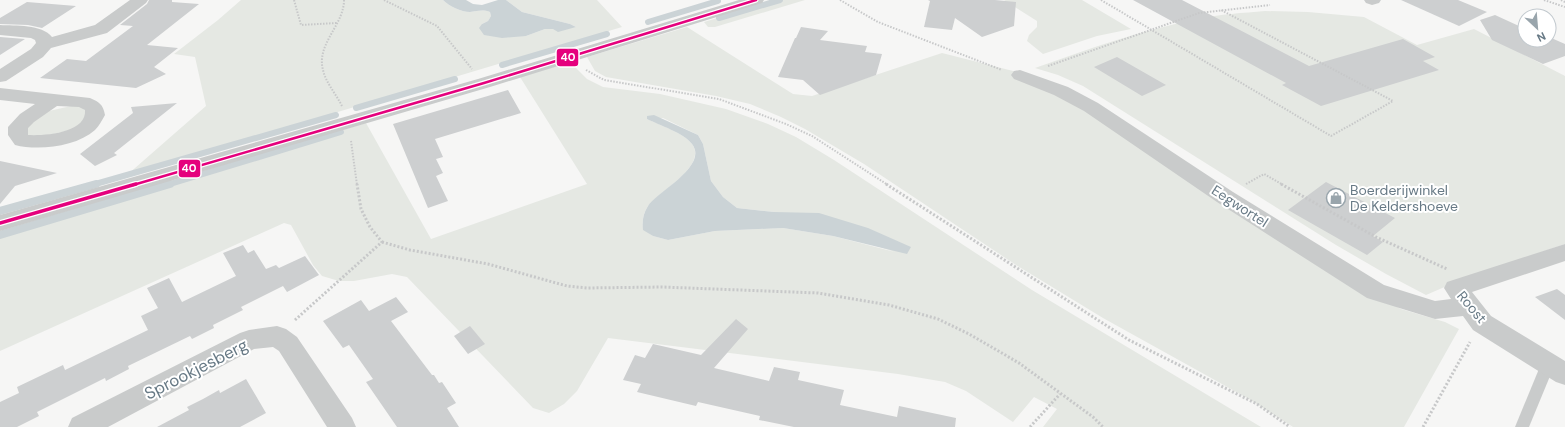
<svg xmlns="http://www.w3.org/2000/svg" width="1565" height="427" viewBox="0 0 1565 427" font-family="'DM Sans',sans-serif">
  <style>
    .green { fill: #e5e8e3; fill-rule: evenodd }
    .water { fill: #cbd3d6 }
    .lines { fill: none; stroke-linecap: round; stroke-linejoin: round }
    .stream-far1 { stroke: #cbd3d6; stroke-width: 6 }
    .stream { stroke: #cbd3d6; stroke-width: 8 }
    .building { fill: #cdcfd0 }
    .path-far1 { stroke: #c7c8c9; stroke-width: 2; stroke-dasharray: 1.5 1.5; stroke-linecap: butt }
    .path { stroke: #c7c8c9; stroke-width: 3; stroke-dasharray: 2 2; stroke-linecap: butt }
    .lane { fill: #c9cbcb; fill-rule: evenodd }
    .street { fill: #c9cbcb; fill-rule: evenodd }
    .bus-1-far1-casing { stroke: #fff; stroke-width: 5 }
    .bus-1-casing { stroke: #fff; stroke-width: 6 }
    .bus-1-far1 { stroke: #e5007d; stroke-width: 2.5 }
    .bus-1 { stroke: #e5007d; stroke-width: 3.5 }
    .labels { text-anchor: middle; stroke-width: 4; stroke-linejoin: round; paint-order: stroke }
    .poi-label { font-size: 14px; fill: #677985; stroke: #fff; text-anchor: start }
    .street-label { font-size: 14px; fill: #677985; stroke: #fff }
    .near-street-label { font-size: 17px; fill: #677985; stroke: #fff }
    .line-badge { stroke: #fff; stroke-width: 1.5 }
    .badge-label { font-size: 11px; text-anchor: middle; font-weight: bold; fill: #fff }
  </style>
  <rect width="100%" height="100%" fill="#f6f6f5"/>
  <g class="green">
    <path d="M241,0h202c6,6 18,12 27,12 7,-1 13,-3 20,0l1,4 -3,5 -6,3 44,12 19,-7 31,-2 -6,-3 -48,-12 -16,-12h91l25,27 -495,148 79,-69 -11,-49 -21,-3 44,-34z"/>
    <polygon points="777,0 805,0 715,27 708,27 704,22"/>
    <polygon points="1004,0 1082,0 1131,29 1097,36 1043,54 1027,41 1029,35 1037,27 1037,21"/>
    <path d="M1265,11l43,1 56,5 53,28 57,-16 91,47v168l-102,35 -37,16 -40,-21 -50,-29 -253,-159 -25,-11 -23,-7c53,-19 107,-38 163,-49 22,-5 45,-6 67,-8z"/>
    <polygon points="687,27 793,94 812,96 942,53 1017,72 1042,81 1356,285 1401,309 1445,322 1459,329 1404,427 1293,427 1249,399 1103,318 1016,265 864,164 805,129 781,117 750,104 716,96 606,77 595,71 587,57"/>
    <path d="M570,62l17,17 16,8 57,7 66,15 42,15 28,13 38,23 198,130 229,137h-218l14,-18 -23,-12 -21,25 -47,-31 -21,-9 -47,-8 -290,-36 -31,53 -13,13 -15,9 -16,-5 -126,-131 -15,-3 -38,7h-15l-17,-5 -9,-11 -22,-40 -7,-2 -284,128v-120l366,-108 65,116 156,-55 -67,-107zM663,118l35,17 5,9 8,37 12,16 14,11 37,4 121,40 -62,-16 -50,-8 -68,3 -47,9 -15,-4 -10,-7c-1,-8 0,-16 5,-23 10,-14 60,-40 44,-62 -8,-11 -32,-19 -45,-25z"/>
    <polygon points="71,106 79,106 90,112 79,128 28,140 24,127 49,111"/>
  </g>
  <g class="water">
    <path d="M443,0h23l7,4 9,1 16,-5h8l16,12 48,12 6,3 -18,5 -5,-3h-8l-19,7 -24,2 -18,-3 -5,-7 3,-4 6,-3 3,-5 -1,-4c-7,-3 -13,-1 -20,0 -9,0 -21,-6 -27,-12z"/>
    <path d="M654,115l44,20 5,9 8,37 12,16 14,11 37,4 45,1 49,15 43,19 -4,7 -74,-18 -50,-8 -68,3 -47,9 -15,-4 -10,-6c-1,-9 0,-16 5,-24 9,-14 61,-40 44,-62 -8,-11 -33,-19 -45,-25v-3z"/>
  </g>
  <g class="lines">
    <g class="stream-far1">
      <polyline points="719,18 780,0"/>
      <polyline points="648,22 718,1"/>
      <polyline points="502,65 607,34"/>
      <polyline points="356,108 455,79"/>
      <polyline points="92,185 336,115"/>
      <polyline points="167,185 341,132"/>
    </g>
    <g class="stream">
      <polyline points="0,211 96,184"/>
      <polyline points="0,235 170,184"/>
    </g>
  </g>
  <g class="building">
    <polygon points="149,0 172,0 172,2 199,4 147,45 178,48 154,67 166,74 136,88 40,78 67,59 86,61 133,26 120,25 147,4"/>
    <polygon points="928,0 995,0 1016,2 1014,26 982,37 955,18 952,30 924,27 930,1"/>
    <polygon points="1133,0 1182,0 1309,66 1403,39 1435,57 1423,61 1439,70 1321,106 1282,85 1286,83"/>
    <polygon points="1401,0 1458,0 1487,12 1459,26"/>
    <polygon points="27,2 76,6 42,28 28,25 0,24 0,18"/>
    <polygon points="1495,15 1519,26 1525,26 1525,40 1549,40 1549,37 1565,44 1565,56 1543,64 1492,40 1480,20"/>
    <polygon points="801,27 828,31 820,40 867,46 865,52 882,54 876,75 820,95 803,80 778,77 795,38 796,38"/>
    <polygon points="0,37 25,39 0,55"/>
    <polygon points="1117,57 1166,85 1142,96 1094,67"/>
    <polygon points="508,90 521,113 435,139 443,157 436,159 443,173 436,176 448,201 428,208 393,124"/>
    <polygon points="177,103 114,153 117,155 95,166 80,154 133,113 131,107"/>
    <polygon points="0,161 57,173 15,186 0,204"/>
    <polygon points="1326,182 1395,218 1373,236 1383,242 1367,255 1288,210"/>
    <polygon points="243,245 248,253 254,250 266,269 276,265 279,268 305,256 319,275 287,292 283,286 241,307 243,310 213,325 214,328 192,339 190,336 128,366 129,369 106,381 105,378 37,412 39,416 17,427 0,427 0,402 19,393 17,387 63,365 65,370 148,330 141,316 158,308 147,288 169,278 182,302 236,276 223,253"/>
    <polygon points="1557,289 1565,295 1565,320 1535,297"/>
    <polygon points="396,297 408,312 391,321 432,375 434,375 439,383 442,382 456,403 447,408 459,427 397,427 366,382 373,379 349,345 343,348 323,321 361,300 369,311"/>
    <polygon points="736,319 748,329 714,368 769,381 774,367 800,372 798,380 844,390 840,405 897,417 899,406 956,418 955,427 794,427 759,420 760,416 698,402 696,406 637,392 641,384 623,380 635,355 645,358 653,344 701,355"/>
    <polygon points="470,326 485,344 468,354 454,336"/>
    <polygon points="246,379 266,413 240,427 157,427 189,410 187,407 203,399 219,390 220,393"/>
  </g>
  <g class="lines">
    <g class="path-far1">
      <polyline points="294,0 301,25 337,23"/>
      <polyline points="384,0 437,26 472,69"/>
      <polyline points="840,0 878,22 1002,70"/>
      <polyline points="1101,0 1331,136 1393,101 1221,10"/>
      <polyline points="1544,0 1565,7"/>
      <polyline points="1561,0 1565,2"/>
      <polyline points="1048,66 1199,13 1270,5"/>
      <polyline points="586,70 604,80 719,99 786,124 812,136 888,185"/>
      <path d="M342,106c-6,-12 -16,-23 -19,-36 -7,-26 21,-45 21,-70"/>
      <polyline points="351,141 357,185"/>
      <polyline points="1246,184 1264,174 1283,185"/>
    </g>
    <g class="path">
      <polyline points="886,184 1129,340 1257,404 1290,427"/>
      <polyline points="1281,184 1376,237 1447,269"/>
      <polyline points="382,242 410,250 488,264 567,286 587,288 662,287 818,293 889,305 938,319 969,334 1019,363 1093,417 1103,427"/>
      <polyline points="295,320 382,242 370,227 361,209 357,184"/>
      <polyline points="1030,427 1060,394"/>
      <polyline points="1423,427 1470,342"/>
    </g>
    <polygon class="lane" points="1548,359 1553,360 1555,364 1529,427 1515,427 1541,364 1543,360"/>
    <g class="street">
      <path d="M130,0h18l-2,3 -39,30 -56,15 -8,9 -37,24 -6,1v-13l31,-20 5,-6 -1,-3 -4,-2 -31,-3v-10c15,1 42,-1 52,12l43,-12z"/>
      <polygon points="739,0 764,0 762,3 490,87 0,231 0,215 478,79"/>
      <polygon points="1364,0 1381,0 1379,3 1372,5 1366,3"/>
      <polygon points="1020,70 1068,87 1098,103 1233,192 1384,285 1435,301 1451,299 1444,288 1447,282 1565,244 1565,261 1472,292 1491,316 1565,361 1565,385 1556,382 1473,330 1463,316 1435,319 1367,298 1217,202 1084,111 1054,95 1014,79 1011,75 1014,71"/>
      <path d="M0,88l90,10c9,4 13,6 15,17 -3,5 -6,11 -10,15 -19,17 -57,21 -80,15l-7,-10v-8l12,-13 15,-10 -35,-4zM57,106l22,1 6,3c2,23 -41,26 -57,25v-7l6,-6z"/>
      <polygon points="277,326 286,329 297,337 352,418 356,427 327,427 279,351 273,347 254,349 108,427 68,427 72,418 240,333 249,330"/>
    </g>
    <defs>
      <polyline id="bus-1-far1" points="133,185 484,83 756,0"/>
      <polyline id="bus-1" points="0,223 136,184"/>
    </defs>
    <use href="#bus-1-far1" class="bus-1-far1-casing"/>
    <use href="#bus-1" class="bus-1-casing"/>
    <use href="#bus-1-far1" class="bus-1-far1"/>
    <use href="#bus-1" class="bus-1"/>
  </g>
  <defs>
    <symbol id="shop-ring" viewBox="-11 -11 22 22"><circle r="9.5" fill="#fff" stroke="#99a5ac" stroke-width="1.5"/><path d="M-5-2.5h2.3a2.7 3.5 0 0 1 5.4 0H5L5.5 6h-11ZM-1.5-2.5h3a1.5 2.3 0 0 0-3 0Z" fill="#99a5ac"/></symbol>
  </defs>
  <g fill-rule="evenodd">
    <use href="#shop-ring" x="1325" y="187" width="22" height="22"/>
  </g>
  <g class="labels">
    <g class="poi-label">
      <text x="1350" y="195">Boerderijwinkel<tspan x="1350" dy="16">De Keldershoeve</tspan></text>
    </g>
    <g class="street-label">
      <text transform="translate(1240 206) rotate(33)" y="5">Eegwortel</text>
      <text transform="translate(1472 307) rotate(50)" y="5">Roost</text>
    </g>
    <g class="near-street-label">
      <text transform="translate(196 369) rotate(-27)" y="6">Sprookjesberg</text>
    </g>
  </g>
  <g class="line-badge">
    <rect x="556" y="48" width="23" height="19" rx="4" fill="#e5007d"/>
    <rect x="178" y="159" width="23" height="19" rx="4" fill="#e5007d"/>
  </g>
  <g class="badge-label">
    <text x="568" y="61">40</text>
    <text x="189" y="172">40</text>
  </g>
  <g transform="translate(1537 28) rotate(154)"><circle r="19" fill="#ffffff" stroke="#c2c9ce"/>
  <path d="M0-3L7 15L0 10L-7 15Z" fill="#99a5ac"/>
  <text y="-6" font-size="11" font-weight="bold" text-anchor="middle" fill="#677985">N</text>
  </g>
</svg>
